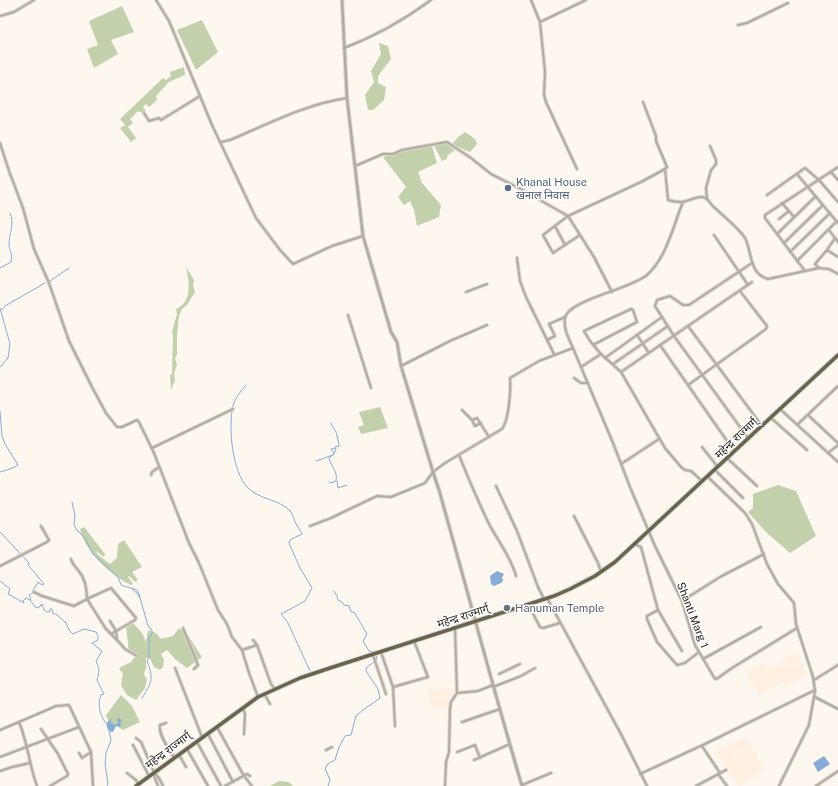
<svg xmlns="http://www.w3.org/2000/svg" width="838" height="786" viewBox="0 0 838 786" font-family="'Public Sans','Noto Sans Devanagari',sans-serif">
  <style>
    .built { fill: #feefe0 }
    .green { fill: #c2d1ac }
    .water { fill: #87acd8 }
    .lines { fill: none; stroke-linecap: round; stroke-linejoin: round }
    .stream { stroke: #87acd8; stroke-width: 1 }
    .minor-casing { stroke: #dbd4cc; stroke-width: 4 }
    .tertiary-casing { stroke: #dbd4cc; stroke-width: 4.5 }
    .trunk-casing { stroke: #dbd4cc; stroke-width: 5.5 }
    .minor { stroke: #b0aca3; stroke-width: 2 }
    .tertiary { stroke: #b0aca3; stroke-width: 2.5 }
    .trunk { stroke: #696350; stroke-width: 3.5 }
    .service-dot { fill: #5c6f8a; stroke: #fff; stroke-width: 1.5 }
    .worship-dot { fill: #6b7280; stroke: #fff; stroke-width: 1.5 }
    .labels { text-anchor: middle; stroke-width: 3; stroke-linejoin: round; paint-order: stroke }
    .service-label { font-size: 11px; fill: #4e5e75; stroke: #fff; text-anchor: start }
    .street-label { font-size: 11px; fill: #231c16; stroke: #fff }
    .worship-label { font-size: 11px; fill: #5b616d; stroke: #fff; text-anchor: start }
  </style>
  <rect width="100%" height="100%" fill="#fef7ef"/>
  <g class="built">
    <polygon points="797,652 807,676 784,686 782,682 759,695 747,672 764,662 769,670 785,662 784,659"/>
    <polygon points="456,688 455,694 450,700 449,706 433,709 426,690"/>
    <polygon points="745,738 765,769 740,786 729,774 715,751"/>
  </g>
  <g class="green">
    <polygon points="122,6 134,32 111,40 118,54 94,68 87,49 98,45 89,21"/>
    <polygon points="202,20 218,52 196,70 177,30"/>
    <polygon points="379,43 388,46 391,59 378,76 378,83 386,87 384,100 373,110 368,110 365,95 374,82 371,71 381,54"/>
    <polygon points="184,67 185,75 169,82 156,96 157,100 149,107 146,104 143,107 146,111 142,113 138,111 130,119 133,123 128,127 136,138 131,142 120,128 125,125 120,119 163,78 166,80 171,76 170,72"/>
    <polygon points="465,132 475,139 477,144 470,152 456,146 453,143 458,137"/>
    <polygon points="446,143 455,150 447,156 447,159 442,161 434,146"/>
    <polygon points="432,146 437,163 418,172 422,183 441,205 439,217 417,226 414,210 410,201 404,205 398,197 406,187 383,157 393,155 403,151"/>
    <path d="M186,267l8,13 -1,6 2,6 -8,13 -5,4 -3,7 -2,19v20l-2,3 2,7 -3,8 1,7 -4,10 -1,-15 2,-1 1,-39 -1,-3 5,-18 -1,-5c17,-7 13,-28 10,-42z"/>
    <polygon points="380,407 388,428 361,434 358,427 364,425 359,412"/>
    <polygon points="778,485 796,491 816,536 790,553 767,533 748,512 753,508 753,494"/>
    <path d="M84,527l21,27 -1,3 -8,-6 1,3 13,10 7,-6 1,-14 6,-4 18,27 -10,5 6,8 -3,2 -6,-6 -1,1 5,7 -2,1c-21,-10 -46,-34 -51,-56z"/>
    <polygon points="133,623 142,633 146,642 148,630 156,633 161,639 173,636 179,628 187,634 202,657 187,668 175,659 167,650 161,654 164,660 163,667 160,670 154,667 150,658 146,658 146,667 144,675 147,679 145,688 136,700 127,695 121,685 123,674 119,668 131,662 135,657 129,653 126,625"/>
    <polygon points="121,695 132,706 140,722 123,730 108,720 106,715"/>
    <polygon points="279,781 289,782 293,786 270,786"/>
  </g>
  <g class="water">
    <polygon points="497,571 504,574 502,577 503,581 501,583 494,586 491,584 490,576"/>
    <path d="M119,718l3,3 -2,2 2,2h-2v2l-4,-1 -3,6c-6,0 -5,-4 -7,-8l4,-5 2,1 -2,1 5,4 3,-2 -1,-4z"/>
    <polygon points="824,756 830,764 818,772 813,763"/>
  </g>
  <g class="lines">
    <g class="stream">
      <path d="M0,268l11,-6c2,-10 -2,-10 -2,-18 0,-10 6,-21 1,-31"/>
      <polyline points="50,281 69,268"/>
      <polyline points="0,308 10,344 8,358 0,367"/>
      <polyline points="2,310 5,306 45,283"/>
      <path d="M246,385c-5,6 -11,13 -13,21 -5,21 -1,66 15,82 12,12 32,11 43,24 2,3 3,8 5,12 2,3 4,6 6,10l-12,6 -1,3 11,25 12,20 -7,13 -24,13 7,9 22,48"/>
      <polyline points="0,411 2,436 5,444 18,465 13,468 0,472"/>
      <polyline points="334,453 331,449 335,448"/>
      <polyline points="316,461 333,455"/>
      <polyline points="337,481 338,488 347,485"/>
      <path d="M329,482l2,1 5,-2c2,-10 -5,-14 -7,-23l5,-4 2,-5 -1,-2 4,-1v-2l-3,-12 -5,-8v-1"/>
      <path d="M72,502l3,13 -1,10 3,5 7,7 9,17 25,23 3,8 16,5 2,4 9,32 4,4v4l-3,4v21l-2,2c7,18 5,21 -5,37"/>
      <path d="M0,532l29,31 -1,2 16,19 -2,1 -4,-3 -2,4 -3,4v3l-4,2 2,4 -1,1 5,7 3,1 4,-4 2,6 3,2h3v-3h2l1,5h3l10,9 3,7 4,4 11,-5 12,3 2,4v4l-6,3 10,8 -6,10c4,9 3,11 1,19l7,14 -3,1c-4,8 -1,22 5,28"/>
      <polyline points="0,581 10,589 8,594 24,603 23,601 26,598 30,600"/>
      <polyline points="132,589 137,593 140,598"/>
      <polyline points="334,591 337,596 338,600 342,602 344,605 349,606 351,612 354,612 367,634 363,641 369,651 373,652"/>
      <polyline points="107,786 108,784 105,764 106,753 111,740 109,731"/>
      <polyline points="328,786 330,780 325,768 328,764 335,760 339,747 345,736 351,735 356,716 363,710 380,698 378,689 366,671 367,667 377,660 376,654"/>
    </g>
    <defs>
      <g id="minor">
        <polyline points="156,0 169,21 212,125 256,218 280,250 293,264 332,246 363,236"/>
        <polyline points="531,0 540,22 586,0"/>
        <polyline points="0,16 14,12 34,0"/>
        <polyline points="540,22 545,72 544,95 546,102 577,169"/>
        <polyline points="738,25 747,23 788,3"/>
        <path d="M344,48c32,-12 60,-28 87,-48"/>
        <path d="M643,102l13,34v5l11,26 -2,2 3,31c4,1 9,2 13,2 12,-1 22,-12 30,2 8,9 31,26 35,36 6,15 4,34 22,39l51,-11 10,1 9,5"/>
        <polyline points="144,113 149,121 159,118 161,120 200,96"/>
        <path d="M221,142l9,-2c38,-16 76,-36 117,-42"/>
        <polyline points="0,143 9,171 23,208 34,249 49,283 69,341 92,387 106,413 117,427 122,427 137,420 139,422 154,453 189,543 199,563 218,610 227,624 232,637 242,650 249,673 258,697"/>
        <polyline points="355,166 383,154 393,154 402,150 447,142 471,158 491,174 519,188 568,216 594,257 612,292"/>
        <polyline points="831,172 838,180"/>
        <polyline points="797,174 838,223"/>
        <polyline points="767,195 805,168 819,180 838,202"/>
        <polyline points="707,199 706,188 711,170 716,164 716,160 710,146"/>
        <polyline points="782,203 794,217"/>
        <polyline points="779,219 789,211"/>
        <polyline points="555,226 565,245"/>
        <polyline points="829,230 838,242"/>
        <polyline points="777,234 815,197"/>
        <polyline points="580,235 553,253 543,235 568,216 641,182 665,169"/>
        <polyline points="714,235 748,285"/>
        <polyline points="784,243 823,205"/>
        <polyline points="827,250 835,238"/>
        <polyline points="790,252 830,213"/>
        <polyline points="517,258 520,281 526,297 554,354"/>
        <polyline points="797,261 837,221"/>
        <polyline points="819,268 815,264 827,250 838,257"/>
        <polyline points="805,271 765,218 765,215 838,167"/>
        <polyline points="466,292 487,284"/>
        <polyline points="348,315 371,388"/>
        <polyline points="688,326 762,426"/>
        <polyline points="637,335 649,353"/>
        <polyline points="547,340 555,336 549,324 565,317"/>
        <polyline points="593,345 637,322 633,310 631,309 584,331 590,341 600,353 621,372 665,448 681,467 685,470 691,471 702,481"/>
        <polyline points="660,345 734,451"/>
        <path d="M573,348c-4,-9 -10,-20 -8,-30 3,-18 66,-29 82,-43 20,-18 26,-49 36,-73"/>
        <polyline points="605,358 662,317"/>
        <polyline points="613,364 668,326"/>
        <polyline points="401,366 450,341 487,325"/>
        <polyline points="581,367 601,354"/>
        <polyline points="621,372 752,282"/>
        <polyline points="574,378 581,383 588,383"/>
        <polyline points="688,385 766,329 767,326 740,291"/>
        <polyline points="780,409 838,462"/>
        <polyline points="462,410 472,420 475,426 481,423"/>
        <polyline points="808,415 838,443"/>
        <polyline points="771,418 807,450"/>
        <polyline points="472,420 477,418 489,437"/>
        <polyline points="798,424 838,386"/>
        <polyline points="748,438 674,336 655,306 657,300 670,296 683,305 689,305 752,263"/>
        <polyline points="702,447 717,466"/>
        <polyline points="152,448 233,409"/>
        <polyline points="828,453 838,445"/>
        <path d="M459,455c9,23 19,46 30,69 9,17 22,33 27,52"/>
        <polyline points="727,458 757,486"/>
        <polyline points="621,464 659,439"/>
        <polyline points="715,470 743,498"/>
        <polyline points="151,475 152,472 159,467"/>
        <polyline points="708,477 745,513 752,524 767,564 778,584 794,603 796,624 813,677 815,691 809,725 779,786"/>
        <polyline points="496,486 517,531 538,587 544,599"/>
        <polyline points="574,516 598,563 601,572"/>
        <path d="M310,526l21,-8 46,-22 14,1 34,-14 8,-11 12,-9 57,-34c7,-9 9,-40 8,-51l29,-17 34,-13 40,95 17,44 25,59 27,55 13,44 20,34 3,-1 14,-10 65,-40"/>
        <polyline points="634,544 641,547 658,610 682,651"/>
        <path d="M71,559c1,5 4,7 7,11 7,8 9,19 9,29l24,-11 25,30 -1,2 -24,14"/>
        <polyline points="0,566 47,542 49,540 41,526"/>
        <polyline points="34,592 42,596 74,606 87,599 106,629 117,640"/>
        <polyline points="547,598 622,736 647,786"/>
        <polyline points="682,601 720,577 764,554"/>
        <polyline points="528,604 540,627 543,628 560,623"/>
        <polyline points="658,610 647,616 647,619 657,642 677,665 685,663 699,652"/>
        <polyline points="110,621 116,631 117,640 125,649 137,656"/>
        <polyline points="183,628 198,665 194,669"/>
        <polyline points="253,640 257,645"/>
        <polyline points="242,650 257,645 271,684 275,689"/>
        <polyline points="381,652 393,687 395,726"/>
        <polyline points="373,655 386,694"/>
        <polyline points="703,659 761,627"/>
        <polyline points="175,668 202,737"/>
        <polyline points="499,674 520,664"/>
        <polyline points="814,680 838,665"/>
        <polyline points="393,687 428,677 414,641"/>
        <polyline points="493,687 521,676 535,668"/>
        <polyline points="457,693 478,691 493,685"/>
        <polyline points="265,695 270,704"/>
        <polyline points="815,697 838,709"/>
        <polyline points="243,708 245,714 244,734"/>
        <polyline points="19,722 56,706 69,705 91,752 93,786"/>
        <polyline points="462,722 500,709"/>
        <path d="M166,723l-6,2c-2,8 9,25 14,32"/>
        <polyline points="217,727 244,776 252,786"/>
        <polyline points="41,729 58,754 68,774 67,776 50,786"/>
        <path d="M0,730l19,-8c9,21 10,43 18,64"/>
        <polyline points="208,734 233,782"/>
        <polyline points="136,738 141,742 154,772"/>
        <polyline points="197,742 221,786"/>
        <polyline points="133,745 149,776"/>
        <polyline points="702,746 720,773"/>
        <polyline points="187,749 208,786"/>
        <polyline points="326,750 332,747"/>
        <polyline points="457,752 475,745 480,758"/>
        <polyline points="79,753 82,758 91,752"/>
        <polyline points="179,755 186,767"/>
        <polyline points="0,757 79,727"/>
        <polyline points="474,760 510,744"/>
        <polyline points="0,771 12,767 30,763"/>
        <polyline points="127,773 136,780 138,784"/>
        <polyline points="153,773 158,786"/>
        <polyline points="154,773 159,778 163,786"/>
        <polyline points="640,774 705,744 813,691 815,691"/>
        <polyline points="718,774 727,786"/>
        <polyline points="522,785 551,773"/>
        <polyline points="225,786 247,774 250,776"/>
        <polyline points="445,786 446,762 449,752 450,709 451,702 457,693 455,628"/>
        <polyline points="696,786 726,770"/>
        <polyline points="816,786 838,771"/>
      </g>
      <path id="tertiary" d="M342,0l5,98 16,138 28,96 6,10 4,24 32,106 6,18c28,99 54,198 83,296"/>
      <polyline id="trunk" points="136,786 258,697 300,678 330,668 554,596 570,589 595,576 615,562 838,355"/>
    </defs>
    <use href="#minor" class="minor-casing"/>
    <use href="#tertiary" class="tertiary-casing"/>
    <use href="#trunk" class="trunk-casing"/>
    <use href="#minor" class="minor"/>
    <use href="#tertiary" class="tertiary"/>
    <use href="#trunk" class="trunk"/>
  </g>
  <circle class="service-dot" cx="508" cy="188" r="4"/>
  <circle class="worship-dot" cx="507" cy="608" r="4"/>
  <g class="labels">
    <g class="service-label">
      <text x="516" y="186">Khanal House<tspan x="516" dy="13">खनाल निवास</tspan></text>
    </g>
    <g class="street-label">
      <text transform="translate(736 438) rotate(-43)" y="4">महेन्द्र राज्मार्ग्</text>
      <text transform="translate(693 615) rotate(69)" y="4">Shanti Marg 1</text>
      <text transform="translate(463 616) rotate(-18)" y="4">महेन्द्र राज्मार्ग्</text>
      <text transform="translate(168 750) rotate(-37)" y="4">महेन्द्र राज्मार्ग्</text>
    </g>
    <g class="worship-label">
      <text x="515" y="612">Hanuman Temple</text>
    </g>
  </g>
</svg>
